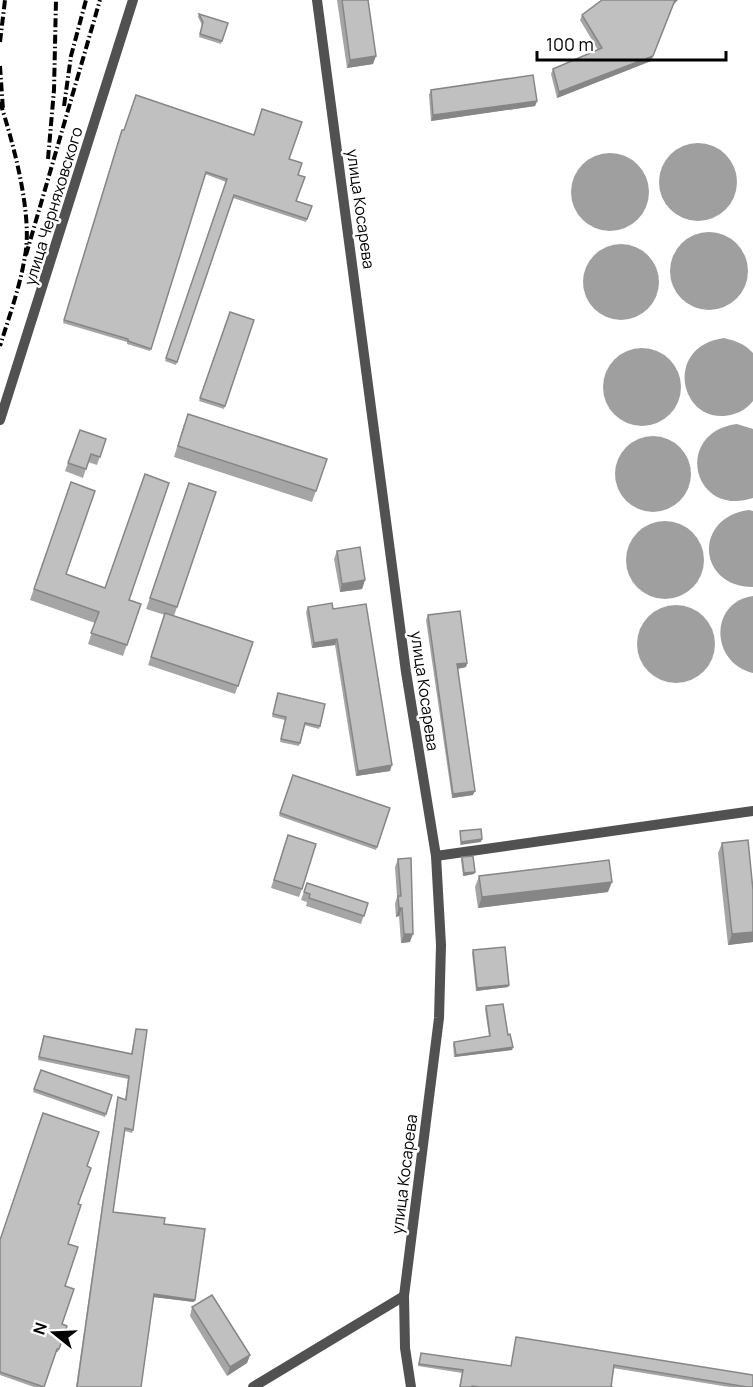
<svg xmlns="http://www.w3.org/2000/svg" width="753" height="1387" viewBox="0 0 753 1387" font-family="Manrope,sans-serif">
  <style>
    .water { fill: #9f9f9f }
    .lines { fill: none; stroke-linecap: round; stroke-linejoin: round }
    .street { stroke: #515151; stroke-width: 10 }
    .rail { stroke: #000; stroke-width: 4; stroke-dasharray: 9 3 1.5 3; stroke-linecap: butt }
    .wall { fill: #a5a5a5 }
    .shaded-wall { fill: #868686 }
    .building { fill: #c0c0c0; stroke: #868686; stroke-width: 1.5 }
    .labels { text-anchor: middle; stroke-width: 5; stroke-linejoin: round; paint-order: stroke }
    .street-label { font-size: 16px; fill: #000; stroke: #fff }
  </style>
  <rect width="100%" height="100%" fill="#fff"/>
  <g class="water">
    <circle cx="698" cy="182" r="39"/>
    <circle cx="610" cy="192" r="39"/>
    <circle cx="709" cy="271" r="39"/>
    <circle cx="621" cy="282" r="38"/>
    <path d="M724,338c12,3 21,6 29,15v48c-5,6 -11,11 -19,13 -52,16 -74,-67 -10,-76z"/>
    <circle cx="642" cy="387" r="39"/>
    <path d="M737,424l16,5v69c-61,20 -80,-66 -16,-74z"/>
    <circle cx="653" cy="474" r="38"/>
    <path d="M749,510l4,1v76c-56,0 -60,-70 -4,-77z"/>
    <circle cx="665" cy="560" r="39"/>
    <path d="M753,596v77c-43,-10 -44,-71 0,-77z"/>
    <circle cx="676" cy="644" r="39"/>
  </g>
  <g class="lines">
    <g class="street">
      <polyline points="317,0 406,672 436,856 441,945 439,1018 404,1296 405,1348 411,1387"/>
      <polyline points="0,420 133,0"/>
      <polyline points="436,856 753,811"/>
      <polyline points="253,1387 404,1296"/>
    </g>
    <g class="rail">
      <polyline points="0,42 5,0"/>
      <polyline points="0,66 3,110"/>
      <path d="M0,102c13,40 33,113 25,154 -5,31 -16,61 -25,90"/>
      <polyline points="64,106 71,56 86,0"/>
      <polyline points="48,159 54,90 56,0"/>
      <polyline points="26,255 100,0"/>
    </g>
  </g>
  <g class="wall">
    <polygon points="337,0 368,0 373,64 347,68"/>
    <polygon points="673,5 651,61 557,98 551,74 553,69 598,50 580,20 582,15"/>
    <polygon points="199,14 228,23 221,44 199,37 202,25 198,17"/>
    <polygon points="431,90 537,101 535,106 431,121 429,95"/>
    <polygon points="121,132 289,159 298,175 296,201 312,206 306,222 233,198 176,365 165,361 226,182 205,174 150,351 127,344 127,342 63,323"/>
    <polygon points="230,312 254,320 224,409 199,401"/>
    <polygon points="184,424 316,491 312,502 174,457"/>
    <polygon points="80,430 106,439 97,465 88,462 83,478 65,471"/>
    <polygon points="71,482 66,574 141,604 123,656 88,644 95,623 30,600"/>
    <polygon points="189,483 216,492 174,616 253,642 235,694 148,665 165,615 146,609"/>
    <polygon points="337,551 365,580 362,589 340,592 334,559"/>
    <polygon points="308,607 333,609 390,771 356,776 335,645 312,648 306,612"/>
    <polygon points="428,615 467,663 466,667 458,669 473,795 452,798 426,620"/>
    <polygon points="277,696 320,726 319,729 304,725 299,746 280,742 285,720 272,717"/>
    <polygon points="293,775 390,808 376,850 279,816"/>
    <polygon points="285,843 302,889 299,897 271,888"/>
    <polygon points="722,843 753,890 753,942 728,945 718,853"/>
    <polygon points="462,857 475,872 474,874 463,876 461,860"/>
    <polygon points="398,859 410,942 401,943 399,916 396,917 395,904 397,897 395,867"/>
    <polygon points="479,876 608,892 478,908 475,887"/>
    <polygon points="307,883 368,903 361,924 306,906 307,902 301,900"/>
    <polygon points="473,950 509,985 508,987 476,991 472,953"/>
    <polygon points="486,1006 513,1047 512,1050 454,1057 453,1044 454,1042 489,1036 485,1009"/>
    <polygon points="136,1029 133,1130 132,1133 125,1131 113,1212 164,1224 194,1302 154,1297 141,1387 76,1387 117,1100 118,1097 125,1100 128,1079 38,1060 43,1038 131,1054"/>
    <polygon points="41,1070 106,1114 105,1117 33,1092"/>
    <polygon points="87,1166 68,1244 62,1324 67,1326 58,1352 56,1352 44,1387 34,1387 0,1375 0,1239"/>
    <polygon points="192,1307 250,1355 247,1363 227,1376 190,1316"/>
    <polygon points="516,1337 753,1387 729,1387 613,1368 611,1387 613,1387 459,1387 462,1373 418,1366 421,1353 511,1366"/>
  </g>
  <g class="shaded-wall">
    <polygon points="675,0 678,0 673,5 651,61 557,98 559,92"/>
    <polygon points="376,56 373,64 347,68 350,60"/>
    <polygon points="537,101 535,106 431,121 433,115"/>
    <polygon points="365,580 362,589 340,592 342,584"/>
    <polygon points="337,639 335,645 312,648 314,643"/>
    <polygon points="467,663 466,667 456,669 457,664"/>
    <polygon points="392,765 390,771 356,776 358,771"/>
    <polygon points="475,791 473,795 452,798 453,794"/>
    <polygon points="482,839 481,842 460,845 461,842"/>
    <polygon points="475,872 474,874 463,876 464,873"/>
    <polygon points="612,882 608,892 478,908 482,897"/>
    <polygon points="399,908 402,908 399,916 396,917"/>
    <polygon points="753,932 753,942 728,945 732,934"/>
    <polygon points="404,934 413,934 410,942 401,943"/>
    <polygon points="509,985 508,987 476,991 477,988"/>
    <polygon points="513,1047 512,1050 454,1057 456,1055"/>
    <polygon points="154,1294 195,1300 194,1302 153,1297"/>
    <polygon points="250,1355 247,1363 227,1376 230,1367"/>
  </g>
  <g class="building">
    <polygon points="342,0 368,0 376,56 350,60"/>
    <polygon points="602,0 675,0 653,56 559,92 553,69 602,48 582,15"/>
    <polygon points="199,14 228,23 222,41 200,34 203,22"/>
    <polygon points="533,75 537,101 433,115 431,90"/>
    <polygon points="136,95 254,135 262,109 302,122 289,159 302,163 298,175 305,177 296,201 312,206 307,219 234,195 177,362 166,358 227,179 206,172 151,349 128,341 128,339 64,320 122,130 124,130"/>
    <polygon points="230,312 254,320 225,406 200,398"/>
    <polygon points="188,414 327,459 316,491 178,446"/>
    <polygon points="80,430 106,439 100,457 91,454 86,469 68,463"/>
    <polygon points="145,474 169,483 129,600 141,604 127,645 91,633 99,612 34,589 71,482 95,491 66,574 105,588"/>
    <polygon points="189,483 216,492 177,607 150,598"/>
    <polygon points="360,547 365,580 342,584 337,551"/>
    <polygon points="332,603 333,609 366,604 392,765 358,771 337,639 314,643 308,607"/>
    <polygon points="460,611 467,663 457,664 475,791 453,794 428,615"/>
    <polygon points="165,613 253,642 238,686 151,657"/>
    <polygon points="278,693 325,704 320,726 305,723 300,743 281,739 286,717 273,714"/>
    <polygon points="293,775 390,808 377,847 280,813"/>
    <polygon points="481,829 482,839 461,842 460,831"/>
    <polygon points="288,835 316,844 302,889 274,880"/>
    <polygon points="748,840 753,890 753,932 732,934 722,843"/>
    <polygon points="473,856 475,872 464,873 462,857"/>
    <polygon points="411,858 413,934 404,934 402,908 399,908 398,896 401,896 398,859"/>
    <polygon points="609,860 612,882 482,897 479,876"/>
    <polygon points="307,883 368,903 364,916 309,898 310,894 304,892"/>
    <polygon points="505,947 509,985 477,988 473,950"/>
    <polygon points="503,1004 508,1035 510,1034 513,1047 456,1055 454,1042 490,1036 486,1006"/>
    <polygon points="136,1029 147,1030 133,1130 125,1128 113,1212 165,1218 164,1224 205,1229 195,1300 154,1294 141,1387 77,1387 118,1097 126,1100 129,1076 39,1057 44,1036 132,1054"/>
    <polygon points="41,1070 112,1095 106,1114 34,1089"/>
    <polygon points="43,1113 99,1132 87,1166 91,1168 78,1204 81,1205 68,1244 78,1247 65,1286 74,1289 62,1324 67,1326 59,1349 57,1349 44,1387 0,1372 0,1240"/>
    <polygon points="212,1295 250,1355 230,1367 192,1307"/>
    <polygon points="516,1337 753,1375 753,1387 747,1387 614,1365 611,1387 613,1387 480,1387 472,1386 472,1387 460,1387 463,1370 419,1364 421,1353 511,1366"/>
  </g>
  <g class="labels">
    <g class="street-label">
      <text transform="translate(53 206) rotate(-73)" y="6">улица Черняховского</text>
      <text transform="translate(361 209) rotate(82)" y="6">улица Косарева</text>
      <text transform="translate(425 691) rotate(82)" y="6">улица Косарева</text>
      <text transform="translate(404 1174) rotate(-83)" y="6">улица Косарева</text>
    </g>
  </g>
  <g transform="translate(54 1333) rotate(288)" stroke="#ffffff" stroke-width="4.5" paint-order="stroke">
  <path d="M0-4.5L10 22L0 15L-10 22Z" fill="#000000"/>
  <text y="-9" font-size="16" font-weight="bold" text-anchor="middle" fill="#000000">N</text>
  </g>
  <path d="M537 51v9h189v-9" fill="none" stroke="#000000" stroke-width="3"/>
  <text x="546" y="51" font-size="18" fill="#000000" stroke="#ffffff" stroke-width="4.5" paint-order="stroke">100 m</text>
</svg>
